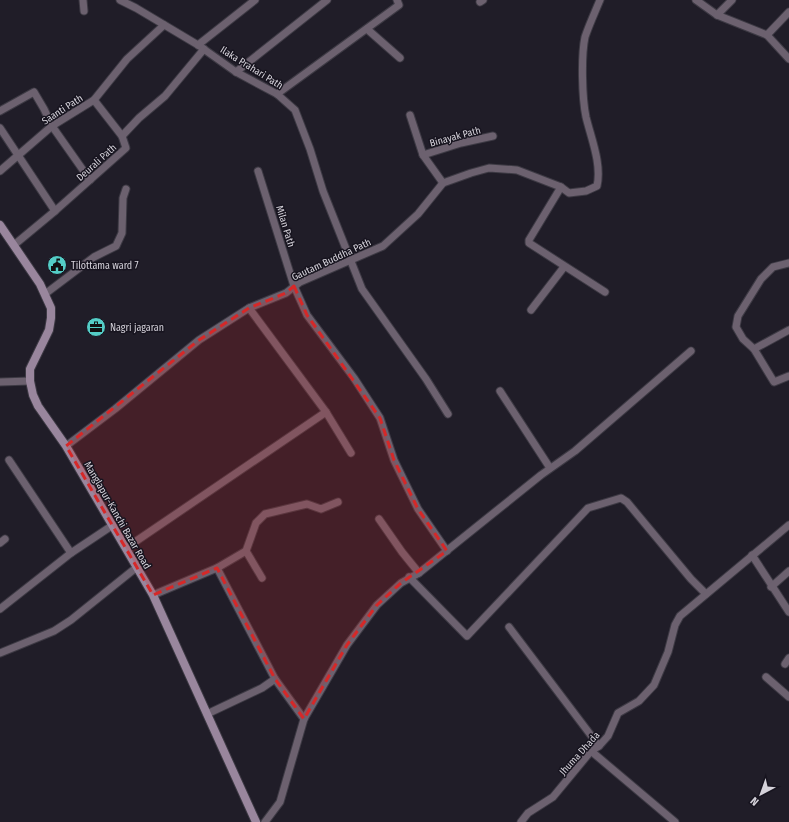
<svg xmlns="http://www.w3.org/2000/svg" width="789" height="822" viewBox="0 0 789 822" font-family="'Fira Sans Condensed',sans-serif">
  <style>
    .lines { fill: none; stroke-linecap: round; stroke-linejoin: round }
    .street-casing { stroke: #3d3a44; stroke-width: 9 }
    .secondary-casing { stroke: #3d3a44; stroke-width: 10 }
    .street { stroke: #6c616f; stroke-width: 7 }
    .secondary { stroke: #99869d; stroke-width: 8 }
    .marked { fill: #d62828; fill-opacity: 0.2; stroke: #d62828; stroke-width: 3; stroke-dasharray: 8 5; stroke-linejoin: round }
    .labels { text-anchor: middle; stroke-width: 3; stroke-linejoin: round; paint-order: stroke }
    .street-label { font-size: 10px; fill: #d5d2da; stroke: #17141f }
    .poi-label { font-size: 10px; fill: #d5d2da; stroke: #17141f; text-anchor: start }
  </style>
  <rect width="100%" height="100%" fill="#201d28"/>
  <g class="lines">
    <defs>
      <g id="street">
        <polyline points="83,0 84,11"/>
        <polyline points="120,0 136,8 198,45 236,72 277,94 295,110 310,149 323,191 362,289 426,379 448,414"/>
        <polyline points="696,0 717,15 767,35 789,59"/>
        <polyline points="480,2 483,0"/>
        <polyline points="717,15 732,0"/>
        <polyline points="367,29 400,58"/>
        <polyline points="767,35 789,12"/>
        <polyline points="198,45 255,0"/>
        <polyline points="236,72 327,0"/>
        <polyline points="277,94 399,5 397,0"/>
        <polyline points="94,100 122,136"/>
        <polyline points="0,111 34,92 44,109 52,126 90,180"/>
        <polyline points="410,115 423,155 443,183"/>
        <polyline points="0,128 55,211"/>
        <polyline points="423,155 461,143 493,136"/>
        <polyline points="0,171 52,126 94,100 127,59 164,25"/>
        <polyline points="258,171 294,286 307,315 354,378 380,418 394,460 418,509 447,551"/>
        <polyline points="561,187 529,240 529,243 605,292"/>
        <polyline points="14,245 55,211 126,148 122,136 139,118 165,96 204,49"/>
        <polyline points="45,294 94,257 116,246 122,233 123,198 126,189"/>
        <polyline points="249,308 326,412 351,453"/>
        <polyline points="531,310 564,267"/>
        <polyline points="789,330 754,349 774,382 789,376"/>
        <polyline points="754,349 743,339 736,327 738,316 761,279 773,267 789,263"/>
        <polyline points="0,382 30,381"/>
        <polyline points="500,391 550,468"/>
        <path d="M66,446l49,-37 84,-69 50,-32 37,-15 14,-11 83,-36 35,-32 25,-31 28,-10 18,-5 28,2 44,17 8,6 17,-2 11,-5c5,-22 -6,-48 -11,-69 -4,-19 -5,-61 -1,-80 4,-12 10,-25 15,-37"/>
        <polyline points="9,460 71,553"/>
        <polyline points="379,519 402,552 419,573"/>
        <polyline points="0,543 5,539"/>
        <polyline points="126,548 326,412"/>
        <polyline points="246,551 262,578"/>
        <polyline points="752,555 789,612"/>
        <polyline points="217,568 275,679"/>
        <polyline points="409,577 467,636 588,508 621,498 627,502 691,579 706,594"/>
        <polyline points="771,587 789,571"/>
        <polyline points="153,595 217,568 246,551 256,523 265,514 307,504 321,509 338,502"/>
        <polyline points="0,609 71,553 113,525"/>
        <polyline points="509,627 599,746"/>
        <polyline points="0,653 54,631 71,620 137,567"/>
        <polyline points="785,664 789,658"/>
        <polyline points="766,677 789,697"/>
        <polyline points="207,714 262,688 275,679 304,719"/>
        <polyline points="591,751 675,822"/>
        <polyline points="265,822 280,802 304,719 347,645 377,605 401,583 419,573 541,475 575,451 691,351"/>
        <polyline points="521,822 528,813 553,797 591,751 599,746 608,736 618,713 639,701 654,685 668,652 675,625 680,616 789,525"/>
      </g>
      <polyline id="secondary" points="0,225 40,284 51,308 51,318 49,330 30,369 30,381 33,395 38,406 66,446 153,595 256,822"/>
    </defs>
    <use href="#street" class="street-casing"/>
    <use href="#secondary" class="secondary-casing"/>
    <use href="#street" class="street"/>
    <use href="#secondary" class="secondary"/>
  </g>
  <path class="marked" d="M294,286l13,29 73,103 14,42 24,49 29,42 -46,32 -24,22 -30,40 -43,74 -29,-40 -58,-111 -64,27 -87,-149 133,-106 50,-32 37,-15z"/>
  <defs>
    <symbol id="civic-disc" viewBox="-11 -11 22 22"><circle r="9.5" fill="#54cdc6" stroke="#17141f"/><path d="M-.6-6.5H3V-4.5H.6V-3L4-1V1h2V6H-6V1h2V-1L-.6-3ZM-1.2 2.5V6h2.4V2.5Z" fill="#111"/></symbol>
    <symbol id="office-disc" viewBox="-11 -11 22 22"><circle r="9.5" fill="#54cdc6" stroke="#17141f"/><path d="M-6-3h4V-5.5h4V-3h4V5H-6ZM-1-4.5V-3h2v-1.5ZM-6 0V1H6V0Z" fill="#111"/></symbol>
  </defs>
  <g fill-rule="evenodd">
    <use href="#civic-disc" x="46" y="254" width="22" height="22"/>
    <use href="#office-disc" x="85" y="316" width="22" height="22"/>
  </g>
  <g class="labels">
    <g class="street-label">
      <text transform="translate(252 67) rotate(32)" y="4">Ilaka Prahari Path</text>
      <text transform="translate(62 109) rotate(-33)" y="4">Saanti Path</text>
      <text transform="translate(455 136) rotate(-15)" y="4">Binayak Path</text>
      <text transform="translate(96 162) rotate(-42)" y="4">Deurali Path</text>
      <text transform="translate(286 226) rotate(73)" y="4">Milan Path</text>
      <text transform="translate(331 259) rotate(-25)" y="4">Gautam Buddha Path</text>
      <text transform="translate(118 515) rotate(60)" y="4">Manglapur-Kanchi Bazar Road</text>
      <text transform="translate(579 753) rotate(-48)" y="4">Jhuma Dhada</text>
    </g>
    <g class="poi-label">
      <text x="71" y="269">Tilottama ward 7</text>
      <text x="110" y="331">Nagri jagaran</text>
    </g>
  </g>
  <g transform="translate(761 794) rotate(221)" stroke="#17141f" stroke-width="3" paint-order="stroke">
  <path d="M0-3L7 15L0 10L-7 15Z" fill="#d5d2da"/>
  <text y="-6" font-size="11" font-weight="bold" text-anchor="middle" fill="#d5d2da">N</text>
  </g>
</svg>
